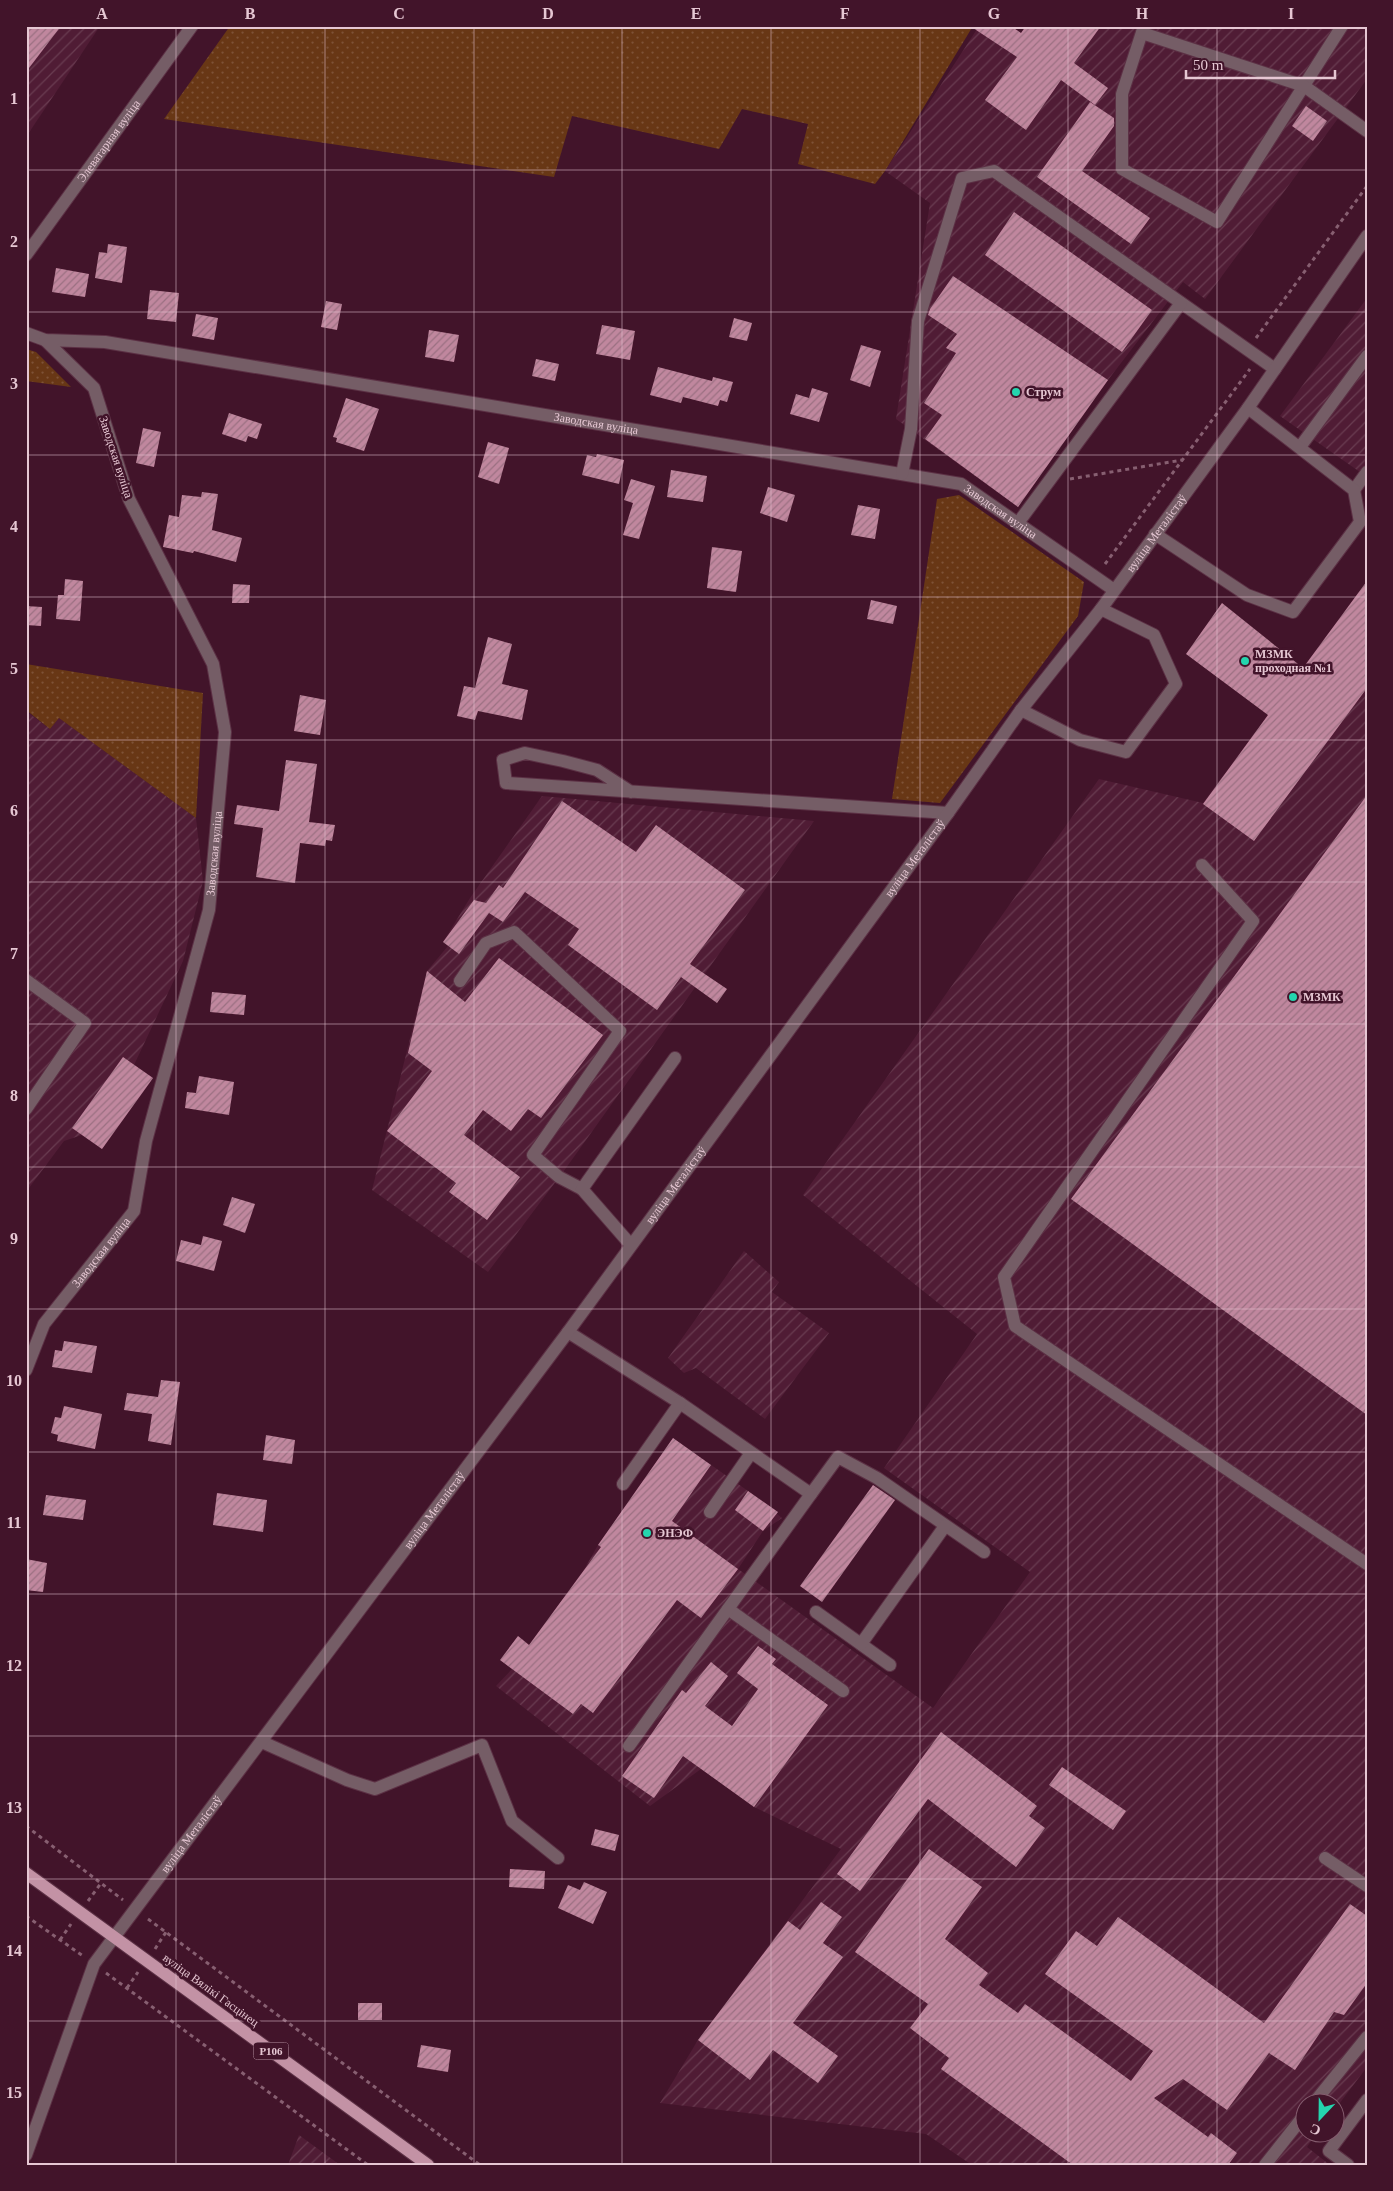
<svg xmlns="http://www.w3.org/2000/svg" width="1393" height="2191" viewBox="0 0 1393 2191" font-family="'Times New Roman',serif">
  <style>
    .industrial { fill: url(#industrial-furrows) }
    .grass { fill: url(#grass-dots) }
    .building { fill: url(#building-hatch) }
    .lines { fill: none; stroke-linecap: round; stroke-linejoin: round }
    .minor-casing { stroke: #5c3145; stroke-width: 14 }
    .major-casing { stroke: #5c3145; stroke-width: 14 }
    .path { stroke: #875f71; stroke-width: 3; stroke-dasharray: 4 4; stroke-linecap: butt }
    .minor { stroke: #755d66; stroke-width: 12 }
    .major { stroke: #c392a5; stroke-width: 12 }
    .grid { fill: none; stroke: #e6c7d3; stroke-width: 1; stroke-opacity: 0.55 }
    .poi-dot { fill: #24d5ae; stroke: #42142a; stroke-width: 2 }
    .labels { text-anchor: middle; stroke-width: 5; stroke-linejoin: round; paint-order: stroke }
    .shield { fill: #42142a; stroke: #b591a0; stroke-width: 1 }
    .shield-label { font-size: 11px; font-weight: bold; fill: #e6c7d3 }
    .street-label { font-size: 12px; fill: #e6c7d3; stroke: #42142a }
    .poi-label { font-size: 12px; font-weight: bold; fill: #e6c7d3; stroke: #42142a; text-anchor: start }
    .neatline { fill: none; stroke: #e6c7d3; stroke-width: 2 }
    .grid-label { font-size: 16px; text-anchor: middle; font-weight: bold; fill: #e6c7d3 }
  </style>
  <defs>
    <pattern id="industrial-furrows" width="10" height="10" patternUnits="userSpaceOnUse" patternTransform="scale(1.25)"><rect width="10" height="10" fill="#501c35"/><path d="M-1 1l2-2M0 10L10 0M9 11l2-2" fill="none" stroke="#693c51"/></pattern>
    <pattern id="grass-dots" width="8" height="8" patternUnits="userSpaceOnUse" patternTransform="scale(1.25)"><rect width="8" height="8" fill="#683715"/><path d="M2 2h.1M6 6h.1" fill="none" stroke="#7e5236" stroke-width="1.8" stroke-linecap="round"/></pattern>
    <pattern id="building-hatch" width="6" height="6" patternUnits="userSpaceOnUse" patternTransform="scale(1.25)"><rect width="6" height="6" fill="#c0879e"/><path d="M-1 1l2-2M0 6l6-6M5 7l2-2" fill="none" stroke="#9b7082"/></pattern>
  </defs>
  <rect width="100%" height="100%" fill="#42142a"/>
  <g class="industrial">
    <polygon points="26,26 100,26 26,137"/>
    <polygon points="979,26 1011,26 1021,33 1026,26 1367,26 1367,79 1205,299 1183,282 1108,380 1018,507 896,419 930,203 885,171"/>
    <polygon points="1367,298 1367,477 1280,416"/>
    <polygon points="1367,581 1367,2067 1336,2108 1336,2104 1306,2104 1306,2134 1316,2134 1307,2147 1330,2165 972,2165 926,2134 660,2103 698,2040 841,1849 754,1807 701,1769 650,1806 496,1686 512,1669 500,1660 518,1636 530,1645 585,1568 598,1545 673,1438 748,1491 782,1518 763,1531 738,1569 933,1708 1030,1572 884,1468 977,1334 803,1195 1099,779 1203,803"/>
    <polygon points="26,711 50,729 59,718 196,818 203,881 183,961 134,1065 153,1078 102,1149 82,1135 64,1141 26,1192"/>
    <polygon points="542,796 814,821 566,1168 488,1272 372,1190 427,971 448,946 443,942 470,898"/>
    <polygon points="744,1251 779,1282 772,1292 829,1333 765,1419 696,1368 684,1373 668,1358"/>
    <polygon points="299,2135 340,2165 288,2165"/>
  </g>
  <g class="grass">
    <polygon points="230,26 973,26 885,171 875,184 798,164 808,124 742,109 719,149 572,116 554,177 164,119"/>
    <polygon points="26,349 36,352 71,387 26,381"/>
    <polygon points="959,495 1084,582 1078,616 940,803 892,799 937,499"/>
    <polygon points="26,664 203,693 196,818 59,718 50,729 26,710"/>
  </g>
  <g class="building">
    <polygon points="26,26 61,26 26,72"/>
    <polygon points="970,26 1011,26 1021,33 1026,26 1101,26 1074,63 1108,88 1095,105 1061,80 1026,130 985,100 1017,57"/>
    <polygon points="1090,102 1114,118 1114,126 1082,171 1150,218 1131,244 1037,177"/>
    <polygon points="1306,106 1327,121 1313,141 1292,126"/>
    <polygon points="1014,212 1152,310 1122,352 985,255"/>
    <polygon points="108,244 127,247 122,283 95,278 99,252 107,253"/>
    <polygon points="56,268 89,274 85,297 52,292"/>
    <polygon points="953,276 1108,380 1018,507 925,439 942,415 924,403 956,353 946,348 957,334 928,315 930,309"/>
    <polygon points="150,290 179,293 176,322 147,319"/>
    <polygon points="326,301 342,304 337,330 321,327"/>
    <polygon points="196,314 218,318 214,340 192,336"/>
    <polygon points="734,318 752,323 747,341 729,337"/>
    <polygon points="602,325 635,331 630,360 596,354"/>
    <polygon points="429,330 459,335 454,362 425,357"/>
    <polygon points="861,345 881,351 870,387 850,380"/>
    <polygon points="536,359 559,364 555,381 532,376"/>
    <polygon points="658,367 712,381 713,377 733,382 727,402 720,400 718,406 683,397 681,403 650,395"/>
    <polygon points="812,388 828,393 819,422 790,414 796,394 809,398"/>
    <polygon points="346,398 379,409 364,451 336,442 337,438 333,437"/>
    <polygon points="229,413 262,424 257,439 248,436 246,442 222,434"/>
    <polygon points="143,428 161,432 154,467 136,463"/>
    <polygon points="488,442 509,448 499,484 478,477"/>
    <polygon points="597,454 624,460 619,484 582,475 587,455 596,457"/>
    <polygon points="671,470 707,476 703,502 667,497"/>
    <polygon points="631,479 655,486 639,539 623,535 633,503 624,500"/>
    <polygon points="768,487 795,495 787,522 760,513"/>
    <polygon points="202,492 218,494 212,530 242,538 236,562 194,551 193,553 163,547 169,515 179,517 182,495 201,497"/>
    <polygon points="858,505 880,509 875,539 851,535"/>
    <polygon points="712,547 742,551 736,592 707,588"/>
    <polygon points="65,579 83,581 80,621 56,619 58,595 64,595"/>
    <polygon points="1367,581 1367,688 1254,841 1203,804 1268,715 1186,654 1222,603 1303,668"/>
    <polygon points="233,584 250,585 249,603 232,603"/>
    <polygon points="871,600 897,606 893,624 867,619"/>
    <polygon points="26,606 42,607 41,626 26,625"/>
    <polygon points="488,637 512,644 502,684 528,690 522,720 478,711 475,720 457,716 464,686 475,688"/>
    <polygon points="300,695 326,700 320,735 294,731"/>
    <polygon points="286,760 317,764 309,822 335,825 332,841 326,840 325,846 300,843 295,883 256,877 263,828 234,824 237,805 279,811"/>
    <polygon points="1367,795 1367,1415 1071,1199"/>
    <polygon points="562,801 636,852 656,825 745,890 690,964 727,989 717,1003 681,977 657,1010 568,945 579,929 525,892 503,922 489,913 459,954 443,942 474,900 486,903 499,885 503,888"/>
    <polygon points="499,958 603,1035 541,1118 528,1109 511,1131 483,1110 464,1135 520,1177 487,1220 449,1192 456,1183 387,1131 432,1071 408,1053 427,971 465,1002"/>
    <polygon points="212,992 246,995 244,1015 210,1012"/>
    <polygon points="123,1057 153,1078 102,1149 72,1128"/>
    <polygon points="199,1076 234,1082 229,1115 185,1108 187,1092 196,1093"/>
    <polygon points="232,1197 255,1204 245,1233 223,1225"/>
    <polygon points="203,1236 222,1241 214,1271 176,1261 181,1240 201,1245"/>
    <polygon points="64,1341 97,1346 92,1373 52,1367 55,1350 62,1351"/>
    <polygon points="161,1380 180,1382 171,1445 148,1441 152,1414 124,1410 127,1393 158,1397"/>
    <polygon points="64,1406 102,1414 95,1449 57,1441 58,1435 51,1433 55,1417 61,1418"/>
    <polygon points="266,1435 295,1440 292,1464 263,1460"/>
    <polygon points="673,1438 711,1465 672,1521 738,1569 701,1618 677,1600 593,1713 581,1704 573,1714 500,1660 518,1636 529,1645 601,1547 598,1545"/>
    <polygon points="873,1485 895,1500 822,1602 800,1586"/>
    <polygon points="748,1491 778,1512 763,1531 735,1510"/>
    <polygon points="217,1493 267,1500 263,1532 213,1525"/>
    <polygon points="46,1495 86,1500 83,1520 43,1515"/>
    <polygon points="26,1559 47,1563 43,1592 26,1590"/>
    <polygon points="758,1646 776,1659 772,1664 828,1705 754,1807 683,1756 654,1798 622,1776 682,1690 686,1693 711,1662 728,1676 705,1706 732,1726 758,1689 737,1673"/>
    <polygon points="941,1732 1037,1806 1029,1816 1045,1828 1016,1867 928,1799 860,1891 837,1874"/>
    <polygon points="1062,1767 1126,1811 1113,1830 1049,1785"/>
    <polygon points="595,1829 619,1835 615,1851 591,1845"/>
    <polygon points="929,1849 982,1887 945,1939 988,1973 979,1985 1018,2013 1025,2004 1131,2081 1153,2051 1045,1974 1076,1931 1097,1946 1118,1917 1264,2023 1350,1904 1367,1916 1367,1983 1344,2015 1334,2012 1295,2070 1269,2053 1227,2110 1183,2079 1154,2098 1208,2137 1211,2133 1237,2153 1228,2165 1073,2165 941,2069 949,2058 910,2028 928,2004 855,1952"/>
    <polygon points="510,1869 545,1871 544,1889 509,1887"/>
    <polygon points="584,1882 607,1892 593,1924 558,1908 568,1885 580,1890"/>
    <polygon points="821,1902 842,1917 823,1943 843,1957 793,2023 838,2056 818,2083 773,2050 750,2080 698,2040 788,1921 800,1930"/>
    <rect x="358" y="2003" width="24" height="17"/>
    <polygon points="421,2045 451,2050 448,2072 417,2067"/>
  </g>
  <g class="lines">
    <defs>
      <g id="minor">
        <polyline points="1144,26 1122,94 1122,169 1217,222 1342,26"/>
        <polyline points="1142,33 1304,86 1367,131"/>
        <path id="s1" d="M26,255l166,-229"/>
        <path id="s2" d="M26,333l19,7 60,2 856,142 153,106"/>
        <polyline points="1300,447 1367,356"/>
        <polyline points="902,474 911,429 918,321 962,178 994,171 1275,369"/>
        <polyline points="1354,490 1367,472"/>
        <polyline points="1018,523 1181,303"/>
        <polyline points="1155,534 1247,595 1293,612 1360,522 1354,490 1248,408"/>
        <polyline points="1021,710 1080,740 1126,752 1176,684 1154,635 1101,609"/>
        <polyline points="631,792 597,770 563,761 525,753 503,760 506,783 948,813"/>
        <polyline points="1202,865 1253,921 1004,1277 1015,1326 1367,1564"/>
        <polyline points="26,980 85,1023 26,1109"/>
        <polyline points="460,981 486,943 514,932 620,1031 533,1155 559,1177 582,1189"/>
        <polyline points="630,1244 582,1189 675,1058"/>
        <polyline points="568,1332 680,1403 811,1494 838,1457 877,1478 984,1552"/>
        <path id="s3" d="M26,1370l18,-46 90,-113 12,-70 63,-231 16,-178 -12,-68 -84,-165 -35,-111 -49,-48"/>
        <polyline points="623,1484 680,1403"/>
        <polyline points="710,1512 751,1453"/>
        <polyline points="728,1609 843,1691"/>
        <polyline points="816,1612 890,1665"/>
        <polyline points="861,1644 945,1526"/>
        <polyline points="262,1742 347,1780 375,1789 482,1745 512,1821 558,1858"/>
        <polyline points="629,1746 811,1494"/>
        <polyline points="1325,1858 1367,1886"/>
        <polyline points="1313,2104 1367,2037"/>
        <path id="s4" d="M26,2155l68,-191 474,-632 380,-519 73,-103 80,-101 147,-201 119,-172"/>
        <polyline points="1265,2165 1306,2113"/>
        <polyline points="1348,2165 1329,2151 1367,2100"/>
      </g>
      <polyline id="major" points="26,1873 428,2165"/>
    </defs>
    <use href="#minor" class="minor-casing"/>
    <use href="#major" class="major-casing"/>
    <g class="path">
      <polyline points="1256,338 1367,186"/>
      <polyline points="1070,479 1182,460"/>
      <polyline points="1105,564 1250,369"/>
      <polyline points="26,1826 123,1900"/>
      <polyline points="88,1901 101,1883"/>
      <polyline points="26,1916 83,1956"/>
      <polyline points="148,1919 480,2165"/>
      <polyline points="60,1940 71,1924"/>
      <polyline points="155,1949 166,1932"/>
      <polyline points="106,1973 368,2165"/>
      <polyline points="127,1988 138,1972"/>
    </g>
    <use href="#minor" class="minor"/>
    <use href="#major" class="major"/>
  </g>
  <path class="grid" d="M176,26v2139M325,26v2139M474,26v2139M622,26v2139M771,26v2139M920,26v2139M1068,26v2139M1217,26v2139M26,170h1341M26,312h1341M26,455h1341M26,597h1341M26,740h1341M26,882h1341M26,1024h1341M26,1167h1341M26,1309h1341M26,1452h1341M26,1594h1341M26,1736h1341M26,1879h1341M26,2021h1341"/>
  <g class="poi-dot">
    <circle cx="1016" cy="392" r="5"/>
    <circle cx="1245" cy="661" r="5"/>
    <circle cx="1293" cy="997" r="5"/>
    <circle cx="647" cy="1533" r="5"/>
  </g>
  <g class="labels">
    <rect class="shield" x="253.5" y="2042.5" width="35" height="17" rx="4"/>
    <g class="shield-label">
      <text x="271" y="2055">Р106</text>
    </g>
    <g class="street-label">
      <text dy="4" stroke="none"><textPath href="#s1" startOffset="141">Элеватарная вуліца</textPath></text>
      <text dy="4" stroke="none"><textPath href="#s2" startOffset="578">Заводская вуліца</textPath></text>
      <text transform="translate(116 457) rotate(72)" y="4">Заводская вуліца</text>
      <text dy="4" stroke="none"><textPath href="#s2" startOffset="996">Заводская вуліца</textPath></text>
      <text dy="4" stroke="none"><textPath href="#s4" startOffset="1985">вуліца Металістаў</textPath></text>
      <text dy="4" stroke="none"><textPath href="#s3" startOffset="561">Заводская вуліца</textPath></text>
      <text dy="4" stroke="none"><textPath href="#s4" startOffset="1580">вуліца Металістаў</textPath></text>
      <text dy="4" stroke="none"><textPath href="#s4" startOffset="1175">вуліца Металістаў</textPath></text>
      <text dy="4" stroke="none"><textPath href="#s3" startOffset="141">Заводская вуліца</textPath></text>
      <text dy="4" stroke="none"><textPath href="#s4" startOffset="770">вуліца Металістаў</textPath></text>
      <text dy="4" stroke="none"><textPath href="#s4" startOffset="365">вуліца Металістаў</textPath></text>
      <text transform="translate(211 1990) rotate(36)" y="4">вуліца Вялікі Гасцінец</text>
    </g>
    <g class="poi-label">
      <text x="1026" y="396">Струм</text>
      <text x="1255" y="658">МЗМК<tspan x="1255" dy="14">проходная №1</tspan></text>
      <text x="1303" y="1001">МЗМК</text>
      <text x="657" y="1537">ЭНЭФ</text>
    </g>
  </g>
  <rect width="1393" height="2191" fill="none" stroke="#42142a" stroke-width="55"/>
  <g transform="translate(1320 2118) rotate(202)"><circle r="24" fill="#42142a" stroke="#845c6e"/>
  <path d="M0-4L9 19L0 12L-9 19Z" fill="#24d5ae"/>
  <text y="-8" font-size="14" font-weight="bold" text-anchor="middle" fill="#e6c7d3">С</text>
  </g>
  <path d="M1186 70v8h149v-8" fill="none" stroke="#e6c7d3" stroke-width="2.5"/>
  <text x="1193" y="70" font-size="15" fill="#e6c7d3" stroke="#42142a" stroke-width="4" paint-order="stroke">50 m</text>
  <rect x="28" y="28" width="1338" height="2136" class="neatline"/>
  <g class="grid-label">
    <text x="102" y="19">A</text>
    <text x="250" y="19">B</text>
    <text x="399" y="19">C</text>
    <text x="548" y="19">D</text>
    <text x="696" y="19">E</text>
    <text x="845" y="19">F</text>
    <text x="994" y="19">G</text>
    <text x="1142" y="19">H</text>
    <text x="1291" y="19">I</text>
    <text x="14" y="104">1</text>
    <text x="14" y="247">2</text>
    <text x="14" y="389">3</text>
    <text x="14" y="532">4</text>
    <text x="14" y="674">5</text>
    <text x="14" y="816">6</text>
    <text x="14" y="959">7</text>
    <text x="14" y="1101">8</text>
    <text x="14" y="1244">9</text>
    <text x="14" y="1386">10</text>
    <text x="14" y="1528">11</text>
    <text x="14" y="1671">12</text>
    <text x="14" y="1813">13</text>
    <text x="14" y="1956">14</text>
    <text x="14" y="2098">15</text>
  </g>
</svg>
